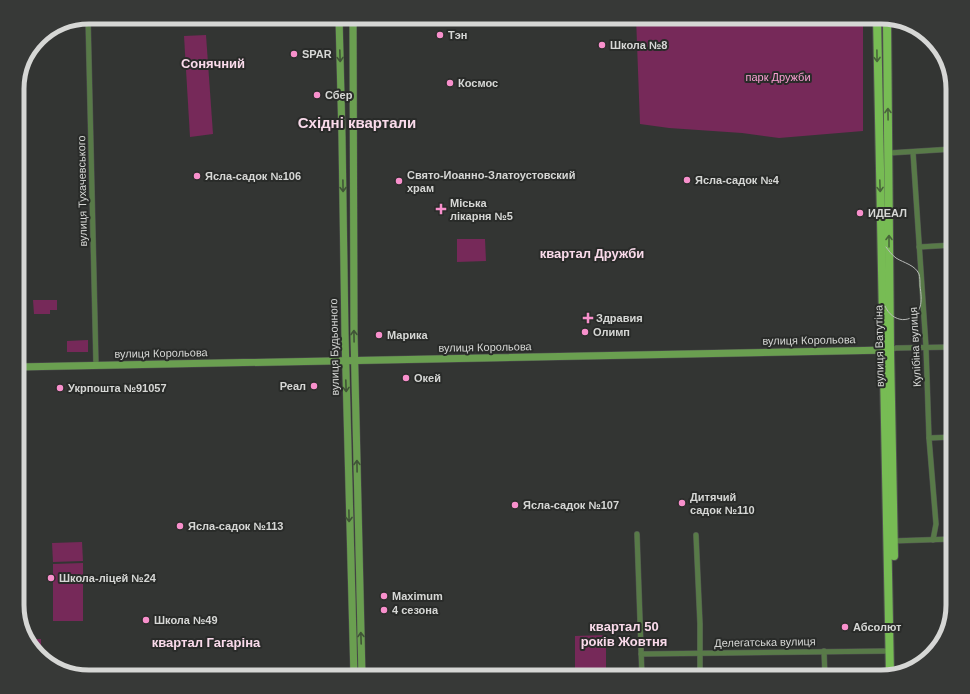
<svg xmlns="http://www.w3.org/2000/svg" width="970" height="694" viewBox="0 0 970 694" font-family="Arial,sans-serif">
  <style>
    .green { fill: #762959 }
    .lines { fill: none; stroke-linecap: round; stroke-linejoin: round }
    .street-casing { stroke: #505250; stroke-width: 6 }
    .secondary-casing { stroke: #505250; stroke-width: 8 }
    .primary-casing { stroke: #505250; stroke-width: 10 }
    .street { stroke: #587a48; stroke-width: 5 }
    .secondary { stroke: #6a9f50; stroke-width: 7 }
    .primary { stroke: #77bc54; stroke-width: 8 }
    .tram { stroke: #b8bab8; stroke-width: 1 }
    .oneway { stroke: #405437 }
    .oneway2 { stroke: #48653a }
    .poi-dot { fill: #f890cc; stroke: #292b29; stroke-width: 1.5 }
    .labels { text-anchor: middle; stroke-width: 4; stroke-linejoin: round; paint-order: stroke }
    .poi-label { font-size: 11px; font-weight: bold; fill: #d6d7d5; stroke: #292b29; text-anchor: start }
    .park-label { font-size: 11px; fill: #faa0d3; stroke: #292b29 }
    .street-label { font-size: 11px; fill: #d6d7d5; stroke: #292b29 }
    .quarter-label { font-size: 13px; font-weight: bold; fill: #f9daea; stroke: #292b29 }
    .district-label { font-size: 15px; font-weight: bold; fill: #f9daea; stroke: #292b29 }
    .rim { fill: none; stroke: #d6d7d5; stroke-width: 5 }
  </style>
  <rect width="100%" height="100%" fill="#333533"/>
  <g class="green">
    <polygon points="636,17 863,17 863,131 779,138 742,133 669,128 640,124"/>
    <polygon points="206,35 213,134 190,137 184,36"/>
    <polygon points="457,239 485,239 486,261 457,262"/>
    <polygon points="33,300 57,300 57,310 50,310 50,314 34,314"/>
    <polygon points="88,340 88,352 67,352 67,341"/>
    <polygon points="82,542 83,561 53,562 52,543"/>
    <polygon points="83,563 83,621 53,621 53,564"/>
    <polygon points="606,635 606,677 575,677 575,636"/>
    <polygon points="26,639 41,639 41,655 40,655"/>
  </g>
  <g class="lines">
    <defs>
      <g id="street">
        <polyline points="88,17 96,365"/>
        <polyline points="913,152 926,347 929,438 936,524 933,540"/>
        <polyline points="889,153 953,149"/>
        <polyline points="919,247 953,245"/>
        <polyline points="890,350 896,348 953,347"/>
        <polyline points="929,438 953,437"/>
        <polyline points="637,534 642,677"/>
        <polyline points="696,535 700,624 700,677"/>
        <polyline points="891,541 953,539"/>
        <polyline points="824,651 825,677"/>
        <polyline points="641,654 890,651"/>
      </g>
      <g id="secondary">
        <polyline points="339,17 342,137 345,335 354,677"/>
        <polyline points="353,17 354,334 362,677"/>
        <polyline points="17,367 889,350"/>
      </g>
      <g id="primary">
        <polyline points="877,17 890,675"/>
        <polyline points="887,19 890,350 894,556"/>
      </g>
    </defs>
    <use href="#street" class="street-casing"/>
    <use href="#secondary" class="secondary-casing"/>
    <use href="#primary" class="primary-casing"/>
    <use href="#street" class="street"/>
    <use href="#secondary" class="secondary"/>
    <use href="#primary" class="primary"/>
    <path class="tram" d="M885,306c7,17 28,19 35,1 2,-6 1,-14 0,-21 0,-4 0,-9 -1,-12 -4,-9 -15,-11 -23,-16 -4,-3 -7,-7 -10,-11"/>
  </g>
  <defs><path id="oneway-shaft" d="M-6 0H5M1.5-3L5.5 0L1.5 3" fill="none" stroke-width="1.6" stroke-linecap="round" stroke-linejoin="round"/></defs>
  <g class="oneway">
    <use href="#oneway-shaft" transform="translate(340 56) rotate(88)"/>
    <use href="#oneway-shaft" transform="translate(343 186) rotate(89)"/>
    <use href="#oneway-shaft" transform="translate(354 336) rotate(-91)"/>
    <use href="#oneway-shaft" transform="translate(346 386) rotate(88)"/>
    <use href="#oneway-shaft" transform="translate(357 466) rotate(-91)"/>
    <use href="#oneway-shaft" transform="translate(349 516) rotate(89)"/>
    <use href="#oneway-shaft" transform="translate(361 638) rotate(-92)"/>
  </g>
  <g class="oneway2">
    <use href="#oneway-shaft" transform="translate(877 56) rotate(89)"/>
    <use href="#oneway-shaft" transform="translate(888 114) rotate(-91)"/>
    <use href="#oneway-shaft" transform="translate(880 186) rotate(88)"/>
    <use href="#oneway-shaft" transform="translate(889 241) rotate(-90)"/>
  </g>
  <g class="poi-dot">
    <circle cx="440" cy="35" r="4"/>
    <circle cx="602" cy="45" r="4"/>
    <circle cx="294" cy="54" r="4"/>
    <circle cx="450" cy="83" r="4"/>
    <circle cx="317" cy="95" r="4"/>
    <circle cx="197" cy="176" r="4"/>
    <circle cx="687" cy="180" r="4"/>
    <circle cx="399" cy="181" r="4"/>
    <path d="M439 203h4v4h4v4h-4v4h-4v-4h-4v-4h4z"/>
    <circle cx="860" cy="213" r="4"/>
    <path d="M586 312h4v4h4v4h-4v4h-4v-4h-4v-4h4z"/>
    <circle cx="585" cy="332" r="4"/>
    <circle cx="379" cy="335" r="4"/>
    <circle cx="406" cy="378" r="4"/>
    <circle cx="314" cy="386" r="4"/>
    <circle cx="60" cy="388" r="4"/>
    <circle cx="682" cy="503" r="4"/>
    <circle cx="515" cy="505" r="4"/>
    <circle cx="180" cy="526" r="4"/>
    <circle cx="51" cy="578" r="4"/>
    <circle cx="384" cy="596" r="4"/>
    <circle cx="384" cy="610" r="4"/>
    <circle cx="146" cy="620" r="4"/>
    <circle cx="845" cy="627" r="4"/>
  </g>
  <g class="labels">
    <g class="poi-label">
      <text x="448" y="39">Тэн</text>
      <text x="610" y="49">Школа №8</text>
      <text x="302" y="58">SPAR</text>
      <text x="458" y="87">Космос</text>
      <text x="325" y="99">Сбер</text>
      <text x="407" y="179">Свято-Иоанно-Златоустовский<tspan x="407" dy="13">храм</tspan></text>
      <text x="205" y="180">Ясла-садок №106</text>
      <text x="695" y="184">Ясла-садок №4</text>
      <text x="450" y="207">Міська<tspan x="450" dy="13">лікарня №5</tspan></text>
      <text x="868" y="217">ИДЕАЛ</text>
      <text x="596" y="322">Здравия</text>
      <text x="593" y="336">Олимп</text>
      <text x="387" y="339">Марика</text>
      <text x="414" y="382">Окей</text>
      <text x="306" y="390" text-anchor="end">Реал</text>
      <text x="68" y="392">Укрпошта №91057</text>
      <text x="690" y="501">Дитячий<tspan x="690" dy="13">садок №110</tspan></text>
      <text x="523" y="509">Ясла-садок №107</text>
      <text x="188" y="530">Ясла-садок №113</text>
      <text x="59" y="582">Школа-ліцей №24</text>
      <text x="392" y="600">Maximum</text>
      <text x="392" y="614">4 сезона</text>
      <text x="154" y="624">Школа №49</text>
      <text x="853" y="631">Абсолют</text>
    </g>
    <g class="park-label">
      <text x="778" y="81">парк Дружби</text>
    </g>
    <g class="street-label">
      <text transform="translate(82 191) rotate(-91)" y="4">вулиця Тухачевського</text>
      <text transform="translate(809 340) rotate(-1)" y="4">вулиця Корольова</text>
      <text transform="translate(879 346) rotate(-91)" y="4">вулиця Ватутіна</text>
      <text transform="translate(334 347) rotate(-91)" y="4">вулиця Будьонного</text>
      <text transform="translate(485 347) rotate(-1)" y="4">вулиця Корольова</text>
      <text transform="translate(915 347) rotate(-93)" y="4">Кулібіна вулиця</text>
      <text transform="translate(161 353) rotate(-1)" y="4">вулиця Корольова</text>
      <text transform="translate(765 642) rotate(-1)" y="4">Делегатська вулиця</text>
    </g>
    <g class="quarter-label">
      <text x="213" y="68">Сонячний</text>
      <text x="592" y="258">квартал Дружби</text>
      <text x="624" y="631">квартал 50<tspan x="624" dy="15">років Жовтня</tspan></text>
      <text x="206" y="647">квартал Гагаріна</text>
    </g>
    <g class="district-label">
      <text x="357" y="128">Східні квартали</text>
    </g>
  </g>
  <path d="M0 0H970V694H0ZM89 24H881A65 65 0 0 1 946 89V605A65 65 0 0 1 881 670H89A65 65 0 0 1 24 605V89A65 65 0 0 1 89 24Z" fill="#373937" fill-rule="evenodd"/>
  <path class="rim" d="M89 24H881A65 65 0 0 1 946 89V605A65 65 0 0 1 881 670H89A65 65 0 0 1 24 605V89A65 65 0 0 1 89 24Z"/>
</svg>
